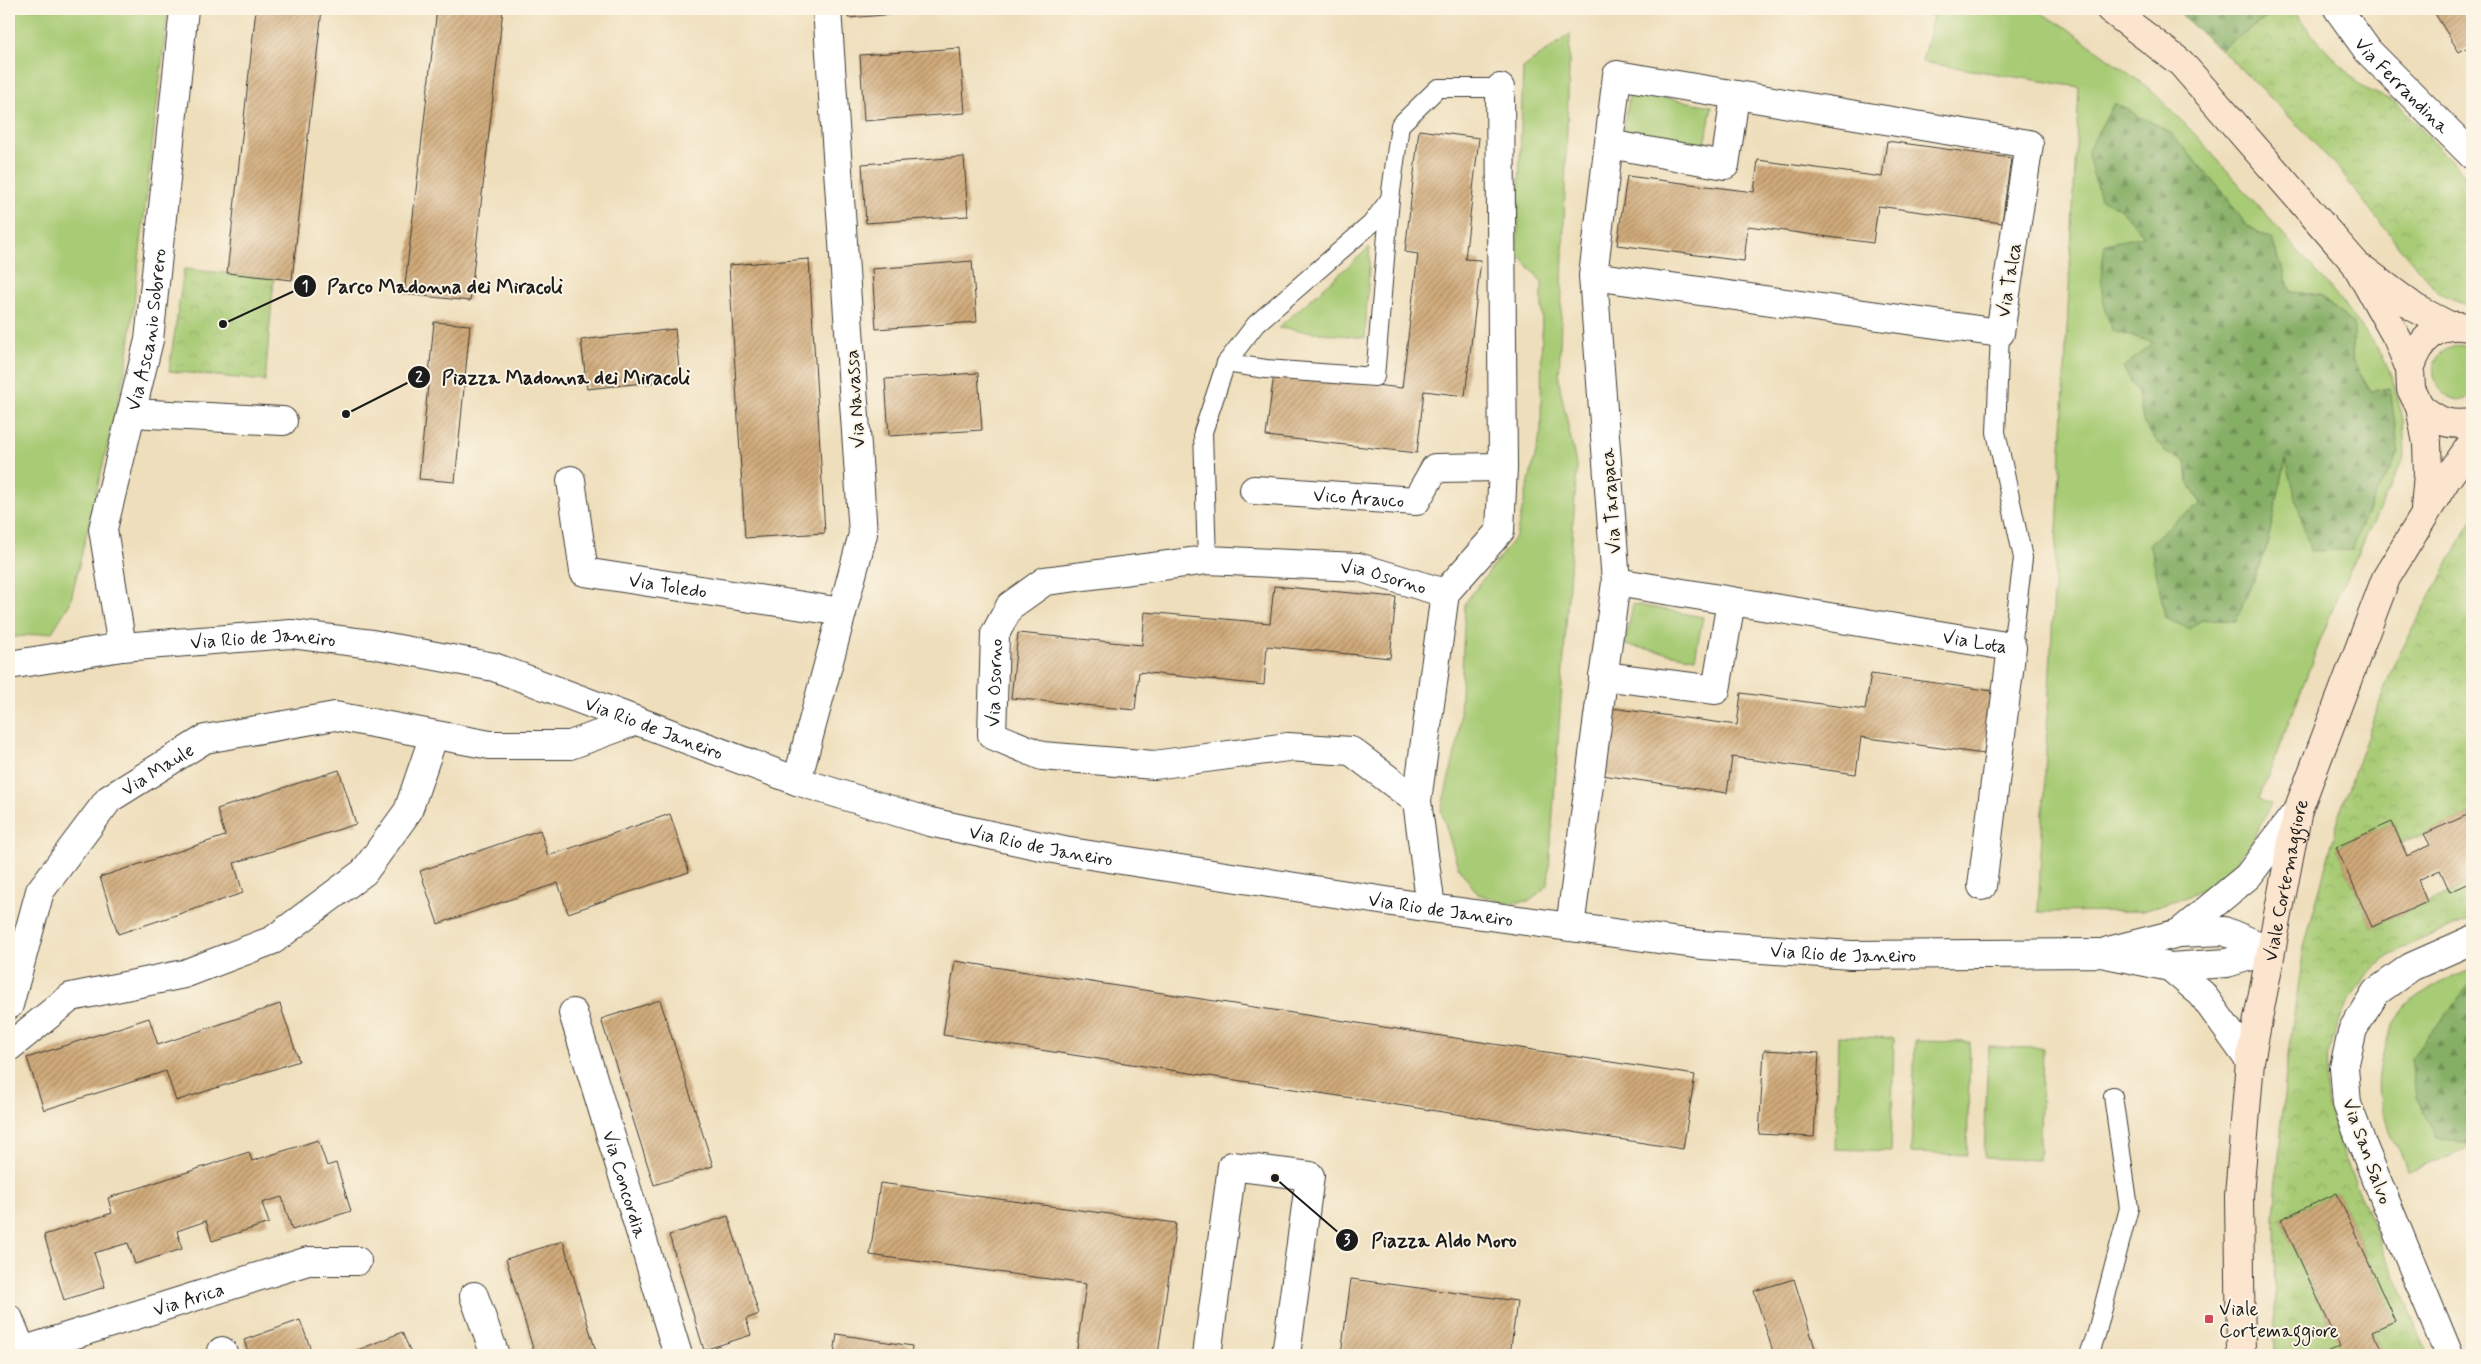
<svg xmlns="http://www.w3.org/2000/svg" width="2481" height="1364" viewBox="0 0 2481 1364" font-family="Mynerve,sans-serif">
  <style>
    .grass { fill: #a8cb74; stroke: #627448; fill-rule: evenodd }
    .forest { fill: url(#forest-firs); stroke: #516641 }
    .park { fill: url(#park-crowns); stroke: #627448 }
    .building { fill: url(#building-hatch) }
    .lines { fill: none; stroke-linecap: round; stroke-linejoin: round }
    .lane-casing { stroke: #3c3934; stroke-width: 20 }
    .street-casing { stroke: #3c3934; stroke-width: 30 }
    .secondary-casing { stroke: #3c3934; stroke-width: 30 }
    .lane { stroke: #fff; stroke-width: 18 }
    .street { stroke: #fff; stroke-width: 28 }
    .secondary { stroke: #fce5cf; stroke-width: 28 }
    .poi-dot { fill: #d1495b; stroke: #fcf5e5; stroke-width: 2 }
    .labels { text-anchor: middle; stroke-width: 4; stroke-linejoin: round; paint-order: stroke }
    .street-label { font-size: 19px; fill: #1c1c1c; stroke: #fcf5e5 }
    .poi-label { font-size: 19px; fill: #1c1c1c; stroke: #fcf5e5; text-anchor: start }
    .leader { fill: none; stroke: #1c1c1c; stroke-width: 2 }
    .callout-dot { fill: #1c1c1c; stroke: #fcf5e5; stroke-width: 2 }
    .mark-label { font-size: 15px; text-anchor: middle; font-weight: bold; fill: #fff }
    .callout-label { font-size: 20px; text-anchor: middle; font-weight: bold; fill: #1c1c1c; stroke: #fcf5e5; stroke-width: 4; stroke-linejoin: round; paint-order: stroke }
  </style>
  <defs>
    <pattern id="forest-firs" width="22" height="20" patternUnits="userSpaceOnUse" patternTransform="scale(1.25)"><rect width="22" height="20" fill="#86af66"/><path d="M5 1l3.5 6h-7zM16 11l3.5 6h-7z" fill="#6d8e53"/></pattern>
    <pattern id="park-crowns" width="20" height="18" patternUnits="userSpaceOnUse" patternTransform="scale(1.25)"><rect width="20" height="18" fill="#a8cb74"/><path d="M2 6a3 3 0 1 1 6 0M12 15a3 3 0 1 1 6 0" fill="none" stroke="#90ae64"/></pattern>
    <pattern id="building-hatch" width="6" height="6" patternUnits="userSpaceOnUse" patternTransform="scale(1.25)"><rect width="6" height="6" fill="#d0aa7a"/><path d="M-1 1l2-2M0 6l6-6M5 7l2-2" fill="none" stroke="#a88a63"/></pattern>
  </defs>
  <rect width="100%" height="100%" fill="#fcf5e5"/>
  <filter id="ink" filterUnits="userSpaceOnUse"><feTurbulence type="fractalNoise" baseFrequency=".02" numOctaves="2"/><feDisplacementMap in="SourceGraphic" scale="10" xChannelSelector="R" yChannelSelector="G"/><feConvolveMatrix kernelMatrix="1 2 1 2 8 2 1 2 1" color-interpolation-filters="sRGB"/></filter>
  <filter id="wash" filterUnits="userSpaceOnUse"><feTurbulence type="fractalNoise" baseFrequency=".0096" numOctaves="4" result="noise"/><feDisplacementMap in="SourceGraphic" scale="20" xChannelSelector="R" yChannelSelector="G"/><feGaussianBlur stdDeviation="1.12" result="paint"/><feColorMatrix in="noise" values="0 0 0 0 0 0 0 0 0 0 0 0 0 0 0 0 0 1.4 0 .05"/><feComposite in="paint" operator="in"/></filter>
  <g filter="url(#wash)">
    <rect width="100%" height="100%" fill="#eedebb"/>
    <g class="grass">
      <polygon points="9,9 168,9 127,363 70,603 52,632 9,638"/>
      <path d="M1923,9h111l33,19 84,62 42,42 136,154 53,68 12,30 9,35 2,37 -67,139 -79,204 12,5 -20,39 -28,35 -37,19 -44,14 -104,1 41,-825 -157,-25 11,-46 -13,-4zM2223,192l22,32 27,16 19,52 29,3 34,30 -2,35 19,31 18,-3 -19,118 -18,43 -66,-90 -20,90 -30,72 -71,-3 -6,-34 16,-63 27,-16 -14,-23 -2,-23 -20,-6 -22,-29 -7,-33 -13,-23 29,-26 -40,-11 32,-94 -25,-29z"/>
      <polygon points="1570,34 1559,382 1577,469 1548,885 1530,901 1505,903 1478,894 1458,867 1441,810 1459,737 1465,603 1516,536 1541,431 1542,282 1517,253 1523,68"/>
      <polygon points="1630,92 1712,106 1705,145 1623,130"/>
      <polygon points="1370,247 1365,338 1278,328"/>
      <path d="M2458,345l14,3v48c-23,16 -51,-20 -32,-42 4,-4 13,-7 18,-9z"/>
      <polygon points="1633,604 1703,617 1695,658 1625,645"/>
      <path d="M2472,969v179l-64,23c-9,-22 -22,-45 -28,-68 -7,-29 8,-83 31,-102 18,-14 41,-23 61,-32z"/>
      <polygon points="1838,1036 1894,1038 1891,1151 1835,1149"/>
      <polygon points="1915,1041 1970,1042 1967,1155 1911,1153"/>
      <polygon points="1988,1047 2043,1048 2039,1160 1984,1158"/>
    </g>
    <g class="forest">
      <polygon points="2174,9 2280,9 2220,49"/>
      <path d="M2114,103l56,29 53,60 22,32 27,16 19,52 29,3 34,30 -2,35 19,31 19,-3 9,65 -29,53 -18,44 -42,1 -24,-91 -20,89 -30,72 -33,-2 -14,10 -24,-11 -6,-34 -10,-40 26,-23 27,-17 -14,-22 -2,-22 -20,-7 -22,-29 -7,-33 -14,-23 30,-26 -40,-11c-14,-33 -13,-52 -8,-87l39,-8 -24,-28 -20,-9 -13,-47z"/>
      <polygon points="2472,981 2472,1146 2437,1137 2416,1097 2411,1058"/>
    </g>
    <g class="park">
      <polygon points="2280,9 2293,9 2310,32 2360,86 2397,103 2472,183 2472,307 2439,293 2399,247 2337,167 2278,105 2220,49"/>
      <polygon points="184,269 274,278 265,381 169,371"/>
      <path d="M2472,519v294l-70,31 -10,-22 -56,25 36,80 100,-45v37c-29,12 -64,23 -89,42 -33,25 -53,74 -57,114 -2,20 8,51 14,71l88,209h-44l-12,-24 23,-11 -58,-127 -56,26 59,128 -18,8h-47l-1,-140 13,-154 17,-114 39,-144 50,-137z"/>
    </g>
    <g id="blocks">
      <g class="building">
        <polygon points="256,9 322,9 292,280 227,273"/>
        <polygon points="437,9 503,9 470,301 404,294"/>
        <polygon points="848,9 946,9 946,10 848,18"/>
        <polygon points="2432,9 2472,9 2472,54 2468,47 2459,52"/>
        <polygon points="960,48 965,113 864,121 860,55"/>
        <polygon points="1419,130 1479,138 1465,259 1481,260 1465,396 1424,391 1417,453 1266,436 1274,374 1402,388 1418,254 1405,252"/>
        <polygon points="1887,141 2011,158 2002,223 1878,206 1873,243 1748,226 1744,261 1617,245 1627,176 1754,192 1758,160 1882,177"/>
        <polygon points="964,157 968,216 866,223 862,164"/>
        <polygon points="809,259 825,533 745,538 729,265"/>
        <polygon points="972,261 977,322 876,329 872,269"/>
        <polygon points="434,322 470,325 455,482 419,479"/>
        <polygon points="675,329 680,379 587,389 581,340"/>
        <polygon points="978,373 982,430 889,436 885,379"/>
        <polygon points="1274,586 1396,597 1390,658 1267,646 1264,685 1139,672 1135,710 1011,698 1018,633 1142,645 1145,612 1270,623"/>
        <polygon points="1871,674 1993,691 1984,754 1861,737 1856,774 1732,757 1727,793 1602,775 1612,708 1737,725 1741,693 1865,710"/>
        <polygon points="339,770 356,824 234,863 243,893 118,934 100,877 225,836 217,809"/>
        <polygon points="2472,813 2472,882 2450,892 2440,870 2418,880 2427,902 2372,927 2336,847 2392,822 2407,856 2430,845 2424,834"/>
        <polygon points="670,814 689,872 568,913 558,883 438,924 420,871 540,830 548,856"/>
        <polygon points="955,961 1695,1075 1683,1149 943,1035"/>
        <polygon points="660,1000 713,1166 654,1185 601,1019"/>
        <polygon points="280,1004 299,1061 176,1101 166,1071 44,1110 27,1058 149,1018 158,1045"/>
        <polygon points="1764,1050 1819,1053 1814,1137 1759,1134"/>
        <polygon points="318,1140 327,1166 336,1163 351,1211 292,1230 282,1197 262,1203 269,1223 212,1241 206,1221 177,1231 182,1249 135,1264 128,1243 94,1253 105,1287 64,1300 44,1235 112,1213 108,1198 249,1152 252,1161"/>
        <polygon points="880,1183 1176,1223 1158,1355 1076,1355 1086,1284 870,1255"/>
        <polygon points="2337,1193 2395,1321 2372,1331 2384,1355 2322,1355 2340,1347 2281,1219"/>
        <polygon points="728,1216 759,1314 746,1319 751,1335 704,1350 669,1235"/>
        <polygon points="563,1241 597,1355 535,1355 506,1259"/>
        <polygon points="1351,1279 1517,1301 1510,1355 1341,1355"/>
        <polygon points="1794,1279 1817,1355 1774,1355 1754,1291"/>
        <polygon points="300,1320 313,1355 249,1355 244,1340"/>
        <polygon points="402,1332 412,1355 346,1355"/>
        <polygon points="837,1334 912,1346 911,1355 834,1355"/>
        <polygon points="1593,1352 1607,1354 1607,1355 1593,1355"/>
      </g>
    </g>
  </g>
  <g filter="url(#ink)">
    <use href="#blocks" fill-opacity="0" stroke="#3c3934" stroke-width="1"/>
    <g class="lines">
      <defs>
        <g id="lane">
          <polyline points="2000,333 1996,432 2023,558 2012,647"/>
          <polyline points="1226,363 1266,369 1375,377 1390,199"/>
          <polyline points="1207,560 1203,432 1226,363 1256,324 1371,224 1390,199 1400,125 1438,88 1500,88"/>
          <polyline points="2089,1355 2096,1335 2129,1208 2113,1096"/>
        </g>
        <g id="street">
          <path id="s1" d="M2338,9l30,42 104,104"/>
          <polyline points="1609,144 1725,165 1735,96"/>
          <polyline points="132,413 283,421"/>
          <path id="s2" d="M571,480l13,92 258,40"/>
          <path id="s3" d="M1254,490l162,11 19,-33 68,-1"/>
          <path id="s4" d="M1616,582l396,65 -30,239"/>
          <path id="s5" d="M122,647l-19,-118 46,-189 35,-331"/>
          <path id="s6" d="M9,665l113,-18 169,-13 81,10 122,23 303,114 133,41 134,29 367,57 271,37 149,10 250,-2 69,14 32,27 48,67"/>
          <polyline points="1603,676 1716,690 1731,601"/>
          <polyline points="797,781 863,534 827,9"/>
          <path id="s7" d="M1417,801l-66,-50 -63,-4 -134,18 -112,-9 -50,-21 3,-101 15,-28 35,-25 162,-21 151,7 87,26"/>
          <polyline points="1431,908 1417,801 1445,593 1500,531 1503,467 1500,88"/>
          <polyline points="1570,927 1616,582 1593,276 1617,75 2029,144 2000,333 1593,276"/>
          <polyline points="2179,933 2224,931 2270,950"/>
          <polyline points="2108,951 2179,933 2248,876 2298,810"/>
          <polyline points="2170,967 2227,963 2270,950"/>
          <path id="s8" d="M9,1005l31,-114 69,-92 96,-60 130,-23 155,29h80l66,-24"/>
          <path id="s9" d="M573,1013l105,342"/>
          <polyline points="9,1047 71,997 184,974 273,940 364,872 408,811 434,735"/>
          <polyline points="474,1296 495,1355"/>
          <polyline points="9,1319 22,1351"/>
          <polyline points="222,1351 224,1355"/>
          <path id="s10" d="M9,1355l299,-94h49"/>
          <polyline points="1207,1355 1232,1166 1310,1176 1286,1355"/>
          <polyline points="2449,1355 2362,1144 2347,1104 2344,1067 2353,1029 2376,992 2411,967 2472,940"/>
        </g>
        <g id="secondary">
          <polyline points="2110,9 2181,63 2355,263 2397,338 2410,369 2411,389 2420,407 2427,443 2428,474 2425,508"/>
          <polyline points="2364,270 2415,308 2450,326"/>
          <path d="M2410,369c10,-30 28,-50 62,-41"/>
          <path d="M2420,407c19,15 28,19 52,16"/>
          <path id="s11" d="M2241,1355l-2,-159 11,-135 48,-251 88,-232 60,-98 26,-37"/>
        </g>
      </defs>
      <use href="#lane" class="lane-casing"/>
      <use href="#street" class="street-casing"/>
      <use href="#secondary" class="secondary-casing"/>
      <use href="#lane" class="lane"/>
      <use href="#street" class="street"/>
      <use href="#secondary" class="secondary"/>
    </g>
  </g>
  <rect class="poi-dot" x="2204" y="1314" width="10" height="10" rx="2.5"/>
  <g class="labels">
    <g class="street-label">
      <text dy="7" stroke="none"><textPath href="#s1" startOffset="100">Via Ferrandina</textPath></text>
      <text transform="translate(2008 280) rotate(-81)" y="7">Via Talca</text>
      <text dy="7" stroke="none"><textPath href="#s5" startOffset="324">Via Ascanio Sobrero</textPath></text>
      <text transform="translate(854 399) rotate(-94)" y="7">Via Navassa</text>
      <text dy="7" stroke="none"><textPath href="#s3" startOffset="105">Vico Arauco</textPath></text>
      <text transform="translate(1610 501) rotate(-94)" y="7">Via Tarapaca</text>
      <text dy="7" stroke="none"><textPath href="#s7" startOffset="965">Via Osorno</textPath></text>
      <text dy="7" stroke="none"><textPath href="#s2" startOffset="178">Via Toledo</textPath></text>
      <text dy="7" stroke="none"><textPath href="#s6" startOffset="256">Via Rio de Janeiro</textPath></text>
      <text dy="7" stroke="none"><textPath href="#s4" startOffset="364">Via Lota</textPath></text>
      <text dy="7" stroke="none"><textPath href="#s7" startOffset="500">Via Osorno</textPath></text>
      <text dy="7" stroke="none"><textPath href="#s6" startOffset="661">Via Rio de Janeiro</textPath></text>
      <text dy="7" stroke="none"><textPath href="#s8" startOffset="290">Via Maule</textPath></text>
      <text dy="7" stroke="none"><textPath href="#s6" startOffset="1066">Via Rio de Janeiro</textPath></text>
      <text dy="7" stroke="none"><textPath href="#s11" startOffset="479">Viale Cortemaggiore</textPath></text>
      <text dy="7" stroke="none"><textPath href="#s6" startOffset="1471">Via Rio de Janeiro</textPath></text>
      <text dy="7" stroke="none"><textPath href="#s6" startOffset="1876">Via Rio de Janeiro</textPath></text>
      <text transform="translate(2368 1151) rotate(70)" y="7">Via San Salvo</text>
      <text dy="7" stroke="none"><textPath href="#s9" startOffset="179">Via Concordia</textPath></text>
      <text dy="7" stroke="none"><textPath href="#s10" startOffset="188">Via Arica</textPath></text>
    </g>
    <g class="poi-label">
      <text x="2219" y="1315">Viale<tspan x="2219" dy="22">Cortemaggiore</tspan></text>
    </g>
  </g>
  <path class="leader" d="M223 324L305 286M346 414L419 377M1275 1178L1347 1240"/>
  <g class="callout-dot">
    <circle cx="223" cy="324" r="5"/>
    <circle cx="346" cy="414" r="5"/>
    <circle cx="1275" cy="1178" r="5"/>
    <circle cx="305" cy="286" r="12"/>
    <circle cx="419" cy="377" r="12"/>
    <circle cx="1347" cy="1240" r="12"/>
  </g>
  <g class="mark-label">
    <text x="305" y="291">1</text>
    <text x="419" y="382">2</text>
    <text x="1347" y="1245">3</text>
  </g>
  <g class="callout-label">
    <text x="445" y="293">Parco Madonna dei Miracoli</text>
    <text x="566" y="384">Piazza Madonna dei Miracoli</text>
    <text x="1444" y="1247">Piazza Aldo Moro</text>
  </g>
  <rect width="2481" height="1364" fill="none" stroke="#fcf5e5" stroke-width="30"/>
</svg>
